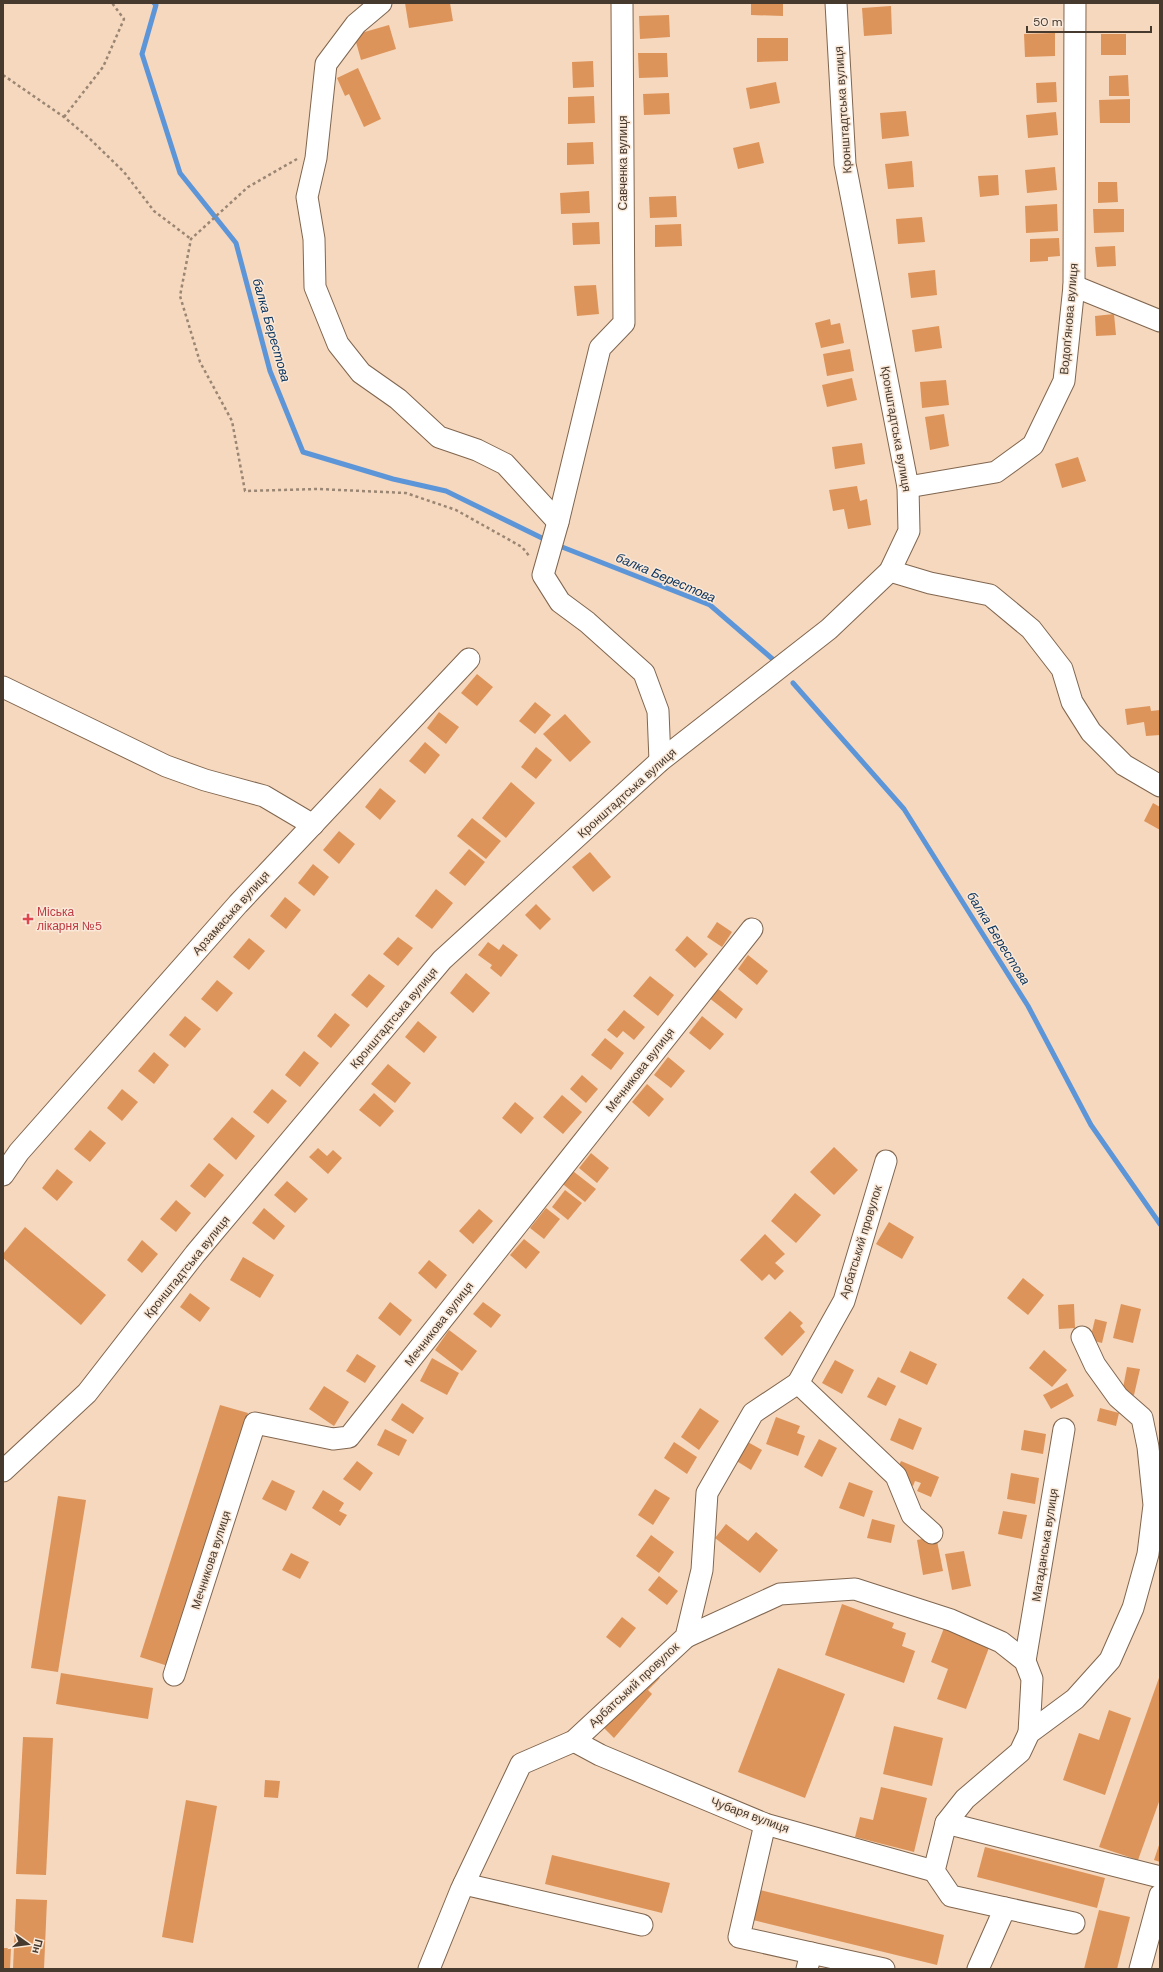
<svg xmlns="http://www.w3.org/2000/svg" width="1163" height="1972" viewBox="0 0 1163 1972" font-family="'DM Sans',sans-serif">
  <style>
    .lines { fill: none; stroke-linecap: round; stroke-linejoin: round }
    .stream { stroke: #5d96d8; stroke-width: 5 }
    .building { fill: #dd945a }
    .minor-casing { stroke: #80664f; stroke-width: 23 }
    .path { stroke: #9a8673; stroke-width: 2.5; stroke-dasharray: 3 3; stroke-linecap: butt }
    .minor { stroke: #fff; stroke-width: 21 }
    .health-dot { fill: #e0444e; stroke: #fae8d8; stroke-width: 1.5 }
    .labels { text-anchor: middle; stroke-width: 3; stroke-linejoin: round; paint-order: stroke }
    .street-label { font-size: 12px; fill: #463a2f; stroke: #fae8d8 }
    .health-label { font-size: 12px; fill: #be3a42; stroke: #fae8d8; text-anchor: start }
    .water-label { font-size: 13px; font-style: italic; fill: #08325c; stroke: #fae8d8 }
  </style>
  <rect width="100%" height="100%" fill="#f6d8be"/>
  <g class="lines">
    <g class="stream">
      <polyline points="154,3 156,5 142,54 180,173 236,243 270,371 303,452 393,479 446,491 546,540"/>
      <polyline points="557,545 710,605 776,662"/>
      <polyline points="793,683 904,809 1028,1006 1091,1125 1160,1224"/>
    </g>
  </g>
  <g class="building">
    <polygon points="405,3 450,3 453,21 409,28"/>
    <polygon points="751,3 783,3 783,16 751,15"/>
    <polygon points="891,6 892,34 864,36 862,8"/>
    <polygon points="669,15 670,37 640,39 639,16"/>
    <polygon points="389,25 396,49 361,60 354,35"/>
    <polygon points="1055,33 1055,56 1025,57 1024,34"/>
    <rect x="1101" y="34" width="25" height="21"/>
    <polygon points="757,38 788,38 788,61 757,62"/>
    <polygon points="638,53 667,53 668,77 639,78"/>
    <polygon points="593,61 594,87 573,88 572,62"/>
    <polygon points="358,68 381,119 364,127 349,94 345,96 337,78"/>
    <polygon points="1128,75 1129,96 1109,96 1109,76"/>
    <polygon points="776,82 780,103 750,109 746,88"/>
    <polygon points="1056,82 1057,102 1037,103 1036,83"/>
    <polygon points="669,93 670,114 644,115 643,94"/>
    <polygon points="594,96 595,123 568,124 568,97"/>
    <polygon points="1130,99 1130,123 1100,123 1099,100"/>
    <polygon points="906,111 909,136 882,139 880,113"/>
    <polygon points="1056,112 1058,135 1028,138 1026,115"/>
    <polygon points="593,142 594,164 567,165 567,143"/>
    <polygon points="759,142 764,163 738,169 733,148"/>
    <polygon points="912,161 914,187 888,189 885,164"/>
    <polygon points="1055,167 1057,190 1027,193 1025,170"/>
    <polygon points="998,175 999,195 980,197 978,176"/>
    <polygon points="1098,182 1117,182 1118,202 1098,203"/>
    <polygon points="589,191 590,213 561,214 560,193"/>
    <polygon points="676,196 677,217 650,218 649,197"/>
    <polygon points="1057,204 1058,231 1026,233 1025,206"/>
    <polygon points="1093,209 1124,209 1124,232 1094,233"/>
    <polygon points="922,217 925,242 898,244 896,219"/>
    <polygon points="599,222 600,244 573,245 572,223"/>
    <polygon points="681,224 682,246 655,247 655,225"/>
    <polygon points="1059,238 1060,256 1048,257 1048,261 1030,262 1030,239"/>
    <polygon points="1115,246 1116,266 1097,267 1095,247"/>
    <polygon points="935,270 937,295 911,298 908,273"/>
    <polygon points="596,285 599,314 577,316 574,286"/>
    <polygon points="1114,314 1116,335 1096,336 1095,316"/>
    <polygon points="830,319 831,325 840,323 844,343 821,348 815,323"/>
    <polygon points="939,326 942,348 915,352 912,330"/>
    <polygon points="850,349 854,371 827,376 823,354"/>
    <polygon points="852,378 857,400 827,407 822,385"/>
    <polygon points="946,380 949,405 922,408 920,382"/>
    <polygon points="944,414 949,446 930,450 925,417"/>
    <polygon points="862,443 865,464 835,469 832,447"/>
    <polygon points="1078,457 1086,481 1062,488 1055,464"/>
    <polygon points="857,486 860,501 867,499 871,525 848,529 844,509 833,511 829,490"/>
    <polygon points="477,674 493,687 477,706 461,693"/>
    <polygon points="535,702 551,715 535,734 519,721"/>
    <polygon points="1150,706 1151,711 1160,710 1160,735 1146,736 1144,722 1127,725 1125,709"/>
    <polygon points="439,712 459,727 446,744 427,728"/>
    <polygon points="565,714 591,742 570,762 543,734"/>
    <polygon points="425,742 440,755 425,774 409,761"/>
    <polygon points="536,747 552,760 536,779 521,767"/>
    <polygon points="511,782 535,803 506,838 482,818"/>
    <polygon points="380,788 396,801 380,820 365,807"/>
    <polygon points="1153,803 1160,807 1160,830 1144,821"/>
    <polygon points="472,818 501,841 486,859 457,836"/>
    <polygon points="339,831 355,844 339,864 323,850"/>
    <polygon points="469,849 485,862 465,886 449,873"/>
    <polygon points="590,852 611,877 593,892 572,867"/>
    <polygon points="313,864 329,877 314,896 298,883"/>
    <polygon points="436,889 453,903 432,929 415,916"/>
    <polygon points="285,897 301,910 286,929 270,916"/>
    <polygon points="536,904 551,919 540,930 525,915"/>
    <polygon points="717,922 732,932 722,947 707,937"/>
    <polygon points="687,936 708,954 695,968 675,950"/>
    <polygon points="398,937 413,948 398,966 383,954"/>
    <polygon points="249,938 265,951 249,970 233,957"/>
    <polygon points="488,942 499,950 503,944 518,955 501,977 490,968 492,965 478,955"/>
    <polygon points="748,955 768,971 757,985 738,969"/>
    <polygon points="466,973 490,993 473,1013 450,993"/>
    <polygon points="369,974 385,986 367,1008 351,995"/>
    <polygon points="650,976 674,995 658,1016 633,996"/>
    <polygon points="217,980 233,993 217,1012 201,999"/>
    <polygon points="716,987 743,1009 736,1019 708,997"/>
    <polygon points="624,1010 645,1027 634,1040 623,1031 617,1038 607,1030"/>
    <polygon points="335,1013 350,1025 331,1048 317,1036"/>
    <polygon points="185,1016 201,1029 185,1048 169,1035"/>
    <polygon points="702,1016 724,1034 710,1050 689,1033"/>
    <polygon points="418,1021 437,1037 424,1053 405,1037"/>
    <polygon points="605,1038 624,1053 611,1070 591,1055"/>
    <polygon points="304,1051 319,1063 300,1087 285,1075"/>
    <polygon points="154,1052 169,1065 154,1084 138,1071"/>
    <polygon points="668,1057 685,1071 671,1088 654,1075"/>
    <polygon points="388,1064 411,1083 395,1103 371,1084"/>
    <polygon points="582,1075 598,1089 586,1103 570,1089"/>
    <polygon points="647,1084 664,1099 649,1117 632,1102"/>
    <polygon points="122,1089 138,1102 122,1121 107,1108"/>
    <polygon points="272,1089 287,1101 268,1124 253,1112"/>
    <polygon points="374,1093 394,1111 380,1127 359,1110"/>
    <polygon points="562,1095 582,1112 563,1134 543,1117"/>
    <polygon points="515,1102 534,1118 521,1134 502,1118"/>
    <polygon points="232,1117 255,1136 236,1160 213,1139"/>
    <polygon points="90,1130 106,1143 90,1162 74,1149"/>
    <polygon points="834,1147 858,1170 834,1195 810,1172"/>
    <polygon points="318,1148 327,1156 333,1150 342,1158 328,1174 309,1157"/>
    <polygon points="591,1153 609,1168 597,1183 579,1168"/>
    <polygon points="209,1163 224,1175 205,1198 190,1186"/>
    <polygon points="569,1168 596,1189 585,1202 559,1181"/>
    <polygon points="57,1169 73,1182 57,1201 42,1188"/>
    <polygon points="287,1181 308,1199 295,1213 274,1195"/>
    <polygon points="565,1190 582,1203 568,1220 552,1207"/>
    <polygon points="795,1193 821,1215 796,1243 771,1221"/>
    <polygon points="176,1200 191,1213 176,1232 160,1219"/>
    <polygon points="264,1208 285,1226 274,1240 252,1223"/>
    <polygon points="546,1208 560,1219 544,1239 530,1228"/>
    <polygon points="479,1209 493,1221 473,1244 459,1231"/>
    <polygon points="889,1222 914,1237 902,1259 876,1244"/>
    <polygon points="25,1227 106,1295 81,1325 3,1258 3,1254"/>
    <polygon points="765,1234 785,1254 775,1263 784,1271 775,1280 769,1274 762,1281 740,1260"/>
    <polygon points="524,1239 540,1252 526,1269 510,1255"/>
    <polygon points="142,1240 158,1254 142,1273 127,1260"/>
    <polygon points="243,1257 274,1275 260,1298 230,1280"/>
    <polygon points="429,1260 447,1275 436,1289 418,1273"/>
    <polygon points="1023,1278 1044,1295 1028,1315 1007,1298"/>
    <polygon points="190,1293 210,1308 200,1322 180,1307"/>
    <polygon points="390,1302 412,1320 400,1336 378,1318"/>
    <polygon points="483,1302 501,1315 491,1328 473,1314"/>
    <polygon points="1074,1304 1075,1328 1059,1329 1058,1305"/>
    <polygon points="1121,1304 1141,1309 1133,1343 1113,1338"/>
    <polygon points="790,1311 803,1323 800,1326 805,1332 782,1356 764,1338"/>
    <polygon points="1095,1319 1107,1322 1102,1343 1090,1340"/>
    <polygon points="449,1330 477,1351 462,1371 435,1350"/>
    <polygon points="1044,1350 1067,1370 1052,1387 1029,1368"/>
    <polygon points="910,1351 937,1364 927,1385 900,1372"/>
    <polygon points="357,1354 376,1366 365,1383 346,1371"/>
    <polygon points="432,1358 459,1373 447,1395 420,1381"/>
    <polygon points="835,1360 854,1370 842,1394 822,1383"/>
    <polygon points="1127,1367 1140,1369 1134,1395 1122,1393"/>
    <polygon points="878,1377 896,1386 886,1406 867,1397"/>
    <polygon points="1067,1383 1074,1396 1051,1409 1043,1395"/>
    <polygon points="324,1386 349,1402 334,1426 309,1409"/>
    <polygon points="402,1403 424,1418 413,1434 391,1420"/>
    <polygon points="220,1405 248,1413 168,1666 140,1657"/>
    <polygon points="700,1408 719,1421 699,1450 681,1437"/>
    <polygon points="1100,1408 1119,1413 1116,1426 1097,1421"/>
    <polygon points="776,1417 800,1426 797,1433 805,1436 798,1456 766,1444"/>
    <polygon points="899,1418 922,1428 913,1450 890,1440"/>
    <polygon points="385,1429 407,1440 399,1456 377,1445"/>
    <polygon points="1024,1430 1046,1434 1043,1454 1021,1450"/>
    <polygon points="819,1439 837,1448 822,1477 804,1467"/>
    <polygon points="746,1441 762,1450 751,1470 735,1460"/>
    <polygon points="674,1442 697,1457 687,1474 664,1458"/>
    <polygon points="357,1461 373,1473 360,1491 343,1479"/>
    <polygon points="901,1461 939,1477 931,1497 917,1491 921,1483 915,1481 913,1486 905,1483 896,1472"/>
    <polygon points="1011,1473 1039,1478 1035,1504 1007,1499"/>
    <polygon points="272,1480 295,1491 286,1511 262,1499"/>
    <polygon points="849,1482 873,1491 864,1517 839,1508"/>
    <polygon points="655,1489 670,1498 653,1525 638,1515"/>
    <polygon points="323,1490 344,1503 339,1511 347,1515 340,1526 312,1508"/>
    <polygon points="58,1496 86,1500 58,1672 31,1668"/>
    <polygon points="1003,1511 1027,1515 1022,1539 998,1534"/>
    <polygon points="872,1519 895,1525 891,1543 867,1538"/>
    <polygon points="726,1524 748,1541 756,1532 778,1550 760,1573 715,1538"/>
    <polygon points="651,1535 674,1552 659,1573 636,1556"/>
    <polygon points="936,1536 943,1571 923,1575 917,1540"/>
    <polygon points="964,1551 971,1586 952,1590 945,1554"/>
    <polygon points="291,1553 309,1562 300,1579 282,1570"/>
    <polygon points="659,1576 678,1591 667,1605 648,1590"/>
    <polygon points="842,1604 894,1623 892,1628 906,1633 902,1646 915,1651 904,1683 825,1655"/>
    <polygon points="622,1617 636,1628 620,1648 606,1637"/>
    <polygon points="944,1628 990,1645 966,1709 937,1699 948,1669 931,1662"/>
    <polygon points="778,1668 845,1694 805,1798 738,1772"/>
    <polygon points="61,1673 153,1688 148,1719 56,1704"/>
    <polygon points="656,1675 660,1678 648,1690 652,1694 614,1738 604,1728"/>
    <polygon points="1160,1675 1160,1799 1138,1860 1099,1847"/>
    <polygon points="1109,1710 1131,1718 1105,1795 1063,1780 1079,1733 1099,1740"/>
    <polygon points="894,1726 943,1738 932,1786 883,1774"/>
    <polygon points="23,1737 53,1738 46,1875 16,1874"/>
    <polygon points="265,1780 280,1781 278,1798 264,1797"/>
    <polygon points="881,1787 927,1798 914,1852 855,1837 860,1817 873,1820"/>
    <polygon points="186,1800 217,1806 193,1943 162,1937"/>
    <polygon points="1160,1842 1160,1862 1154,1860"/>
    <polygon points="985,1847 1105,1878 1097,1908 977,1877"/>
    <polygon points="552,1855 670,1883 662,1913 545,1884"/>
    <polygon points="760,1890 944,1935 937,1965 753,1920"/>
    <polygon points="16,1899 47,1900 44,1969 13,1969"/>
    <polygon points="1099,1910 1130,1917 1117,1969 1084,1969"/>
    <polygon points="3,1948 11,1948 10,1969 3,1969"/>
  </g>
  <g class="lines">
    <defs>
      <g id="minor">
        <polyline points="381,3 356,24 326,64 316,158 307,197 314,239 315,287 338,344 361,373 398,399 439,437 477,450 505,464 558,522"/>
        <polyline points="622,3 624,323 600,348 558,522 543,575 560,602 587,622 644,673 658,711 660,761"/>
        <polyline points="1074,286 1160,321"/>
        <polyline points="908,487 996,472 1033,445 1064,381 1074,286 1075,3"/>
        <polyline points="890,571 930,583 990,595 1031,629 1062,669 1072,702 1091,732 1124,765 1160,786"/>
        <polyline points="3,687 166,766 205,780 264,796 313,825"/>
        <polyline points="3,1175 19,1152 238,904 469,659"/>
        <polyline points="798,1383 896,1476 912,1515 932,1533"/>
        <polyline points="3,1471 87,1393 195,1254 442,960 660,761 829,629 890,571 909,531 908,487 845,164 836,3"/>
        <polyline points="686,1637 780,1594 855,1589 951,1620 1001,1642 1025,1661 1032,1679 1029,1733"/>
        <polyline points="1025,1661 1064,1429"/>
        <polyline points="174,1675 255,1423 333,1439 349,1437 752,929"/>
        <polyline points="574,1741 600,1755 765,1824 934,1871"/>
        <polyline points="946,1823 1160,1877"/>
        <polyline points="765,1824 739,1937 811,1953"/>
        <polyline points="464,1884 642,1925"/>
        <polyline points="1005,1908 951,1896 934,1871 946,1823 965,1799 1020,1752 1029,1733 1075,1699 1110,1660 1133,1608 1148,1554 1154,1505 1148,1447 1142,1418 1118,1397 1095,1365 1082,1337"/>
        <polyline points="429,1969 461,1890 521,1764 574,1741 686,1637 702,1570 707,1493 753,1413 798,1383 844,1301 886,1161"/>
        <polyline points="807,1969 811,1953 884,1969"/>
        <polyline points="978,1969 1005,1908 1074,1923"/>
        <polyline points="1140,1969 1160,1895"/>
      </g>
    </defs>
    <use href="#minor" class="minor-casing"/>
    <g class="path">
      <polyline points="3,75 64,117 89,138 124,172 154,211 191,239"/>
      <polyline points="64,117 103,67 124,19 112,3"/>
      <polyline points="297,159 248,187 191,239 180,296 200,362 232,421 245,491 318,489 406,493 456,510 522,547 530,557"/>
    </g>
    <use href="#minor" class="minor"/>
  </g>
  <path class="health-dot" d="M26 913h4v4h4v4h-4v4h-4v-4h-4v-4h4z"/>
  <g class="labels">
    <g class="street-label">
      <text transform="translate(843 110) rotate(-94)" y="4">Кронштадтська вулиця</text>
      <text transform="translate(623 163) rotate(-90)" y="4">Савченка вулиця</text>
      <text transform="translate(1069 319) rotate(-85)" y="4">Водоп’янова вулиця</text>
      <text transform="translate(896 429) rotate(80)" y="4">Кронштадтська вулиця</text>
      <text transform="translate(627 793) rotate(-42)" y="4">Кронштадтська вулиця</text>
      <text transform="translate(231 913) rotate(-48)" y="4">Арзамаська вулиця</text>
      <text transform="translate(394 1018) rotate(-50)" y="4">Кронштадтська вулиця</text>
      <text transform="translate(640 1070) rotate(-52)" y="4">Мечникова вулиця</text>
      <text transform="translate(861 1242) rotate(-73)" y="4">Арбатський провулок</text>
      <text transform="translate(187 1267) rotate(-51)" y="4">Кронштадтська вулиця</text>
      <text transform="translate(439 1324) rotate(-52)" y="4">Мечникова вулиця</text>
      <text transform="translate(1045 1545) rotate(-81)" y="4">Магаданська вулиця</text>
      <text transform="translate(211 1560) rotate(-72)" y="4">Мечникова вулиця</text>
      <text transform="translate(634 1685) rotate(-43)" y="4">Арбатський провулок</text>
      <text transform="translate(750 1815) rotate(20)" y="4">Чубаря вулиця</text>
    </g>
    <g class="health-label">
      <text x="37" y="916">Міська<tspan x="37" dy="14">лікарня №5</tspan></text>
    </g>
    <g class="water-label">
      <text transform="translate(272 330) rotate(74)" y="5">балка Берестова</text>
      <text transform="translate(666 577) rotate(23)" y="5">балка Берестова</text>
      <text transform="translate(999 938) rotate(58)" y="5">балка Берестова</text>
    </g>
  </g>
  <rect width="1163" height="1972" fill="none" stroke="#463a2f" stroke-width="8"/>
  <g transform="translate(28 1944) rotate(104)" stroke="#fae8d8" stroke-width="3" paint-order="stroke">
  <path d="M0-3L7 15L0 10L-7 15Z" fill="#463a2f"/>
  <text y="-6" font-size="11" font-weight="bold" text-anchor="middle" fill="#463a2f">Пн</text>
  </g>
  <path d="M1027 26v6h124v-6" fill="none" stroke="#463a2f" stroke-width="2"/>
  <text x="1033" y="26" font-size="12" fill="#463a2f" stroke="#fae8d8" stroke-width="3" paint-order="stroke">50 m</text>
</svg>
